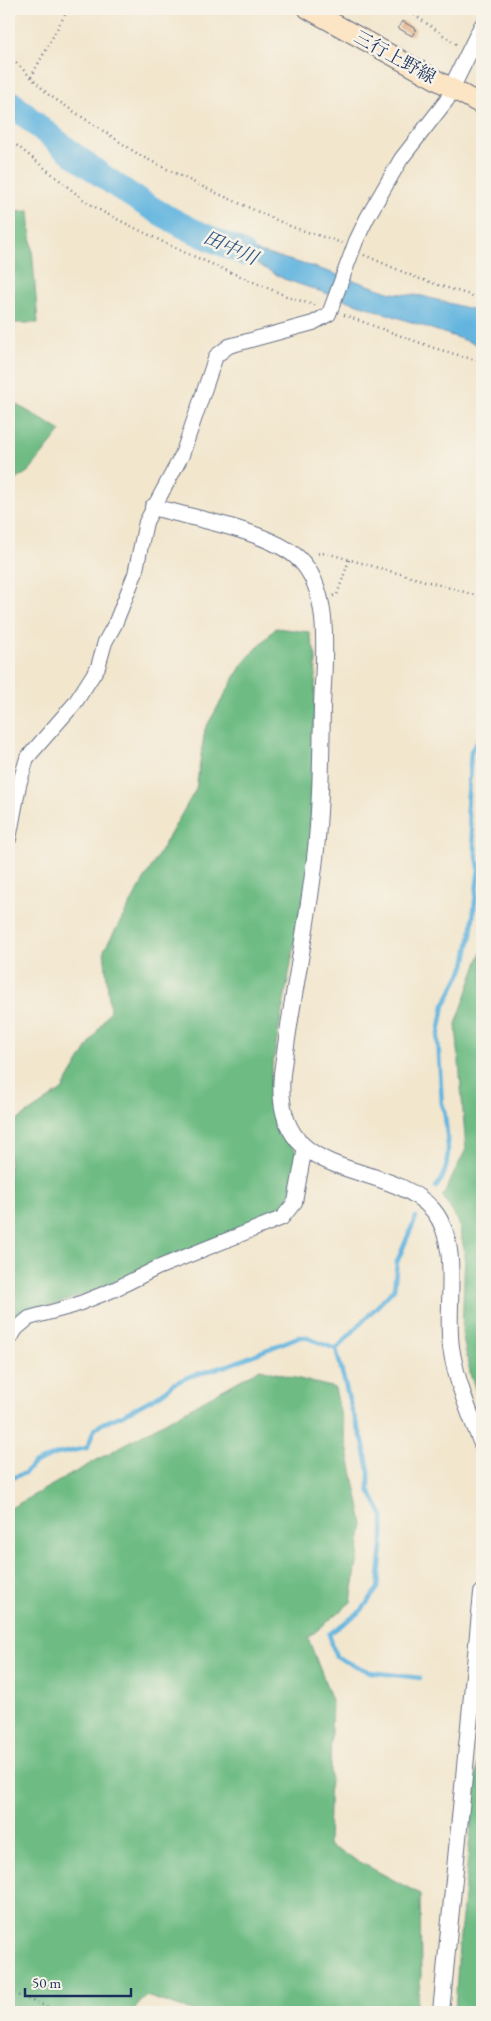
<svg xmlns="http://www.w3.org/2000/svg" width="491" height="2021" viewBox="0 0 491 2021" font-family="'EB Garamond','Noto Serif JP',serif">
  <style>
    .forest { fill: #6ebc84; stroke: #447671 }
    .water { fill: #64b5df; stroke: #40729e }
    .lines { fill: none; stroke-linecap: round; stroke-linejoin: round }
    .stream { stroke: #64b5df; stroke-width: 4.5 }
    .river { stroke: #64b5df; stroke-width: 25 }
    .building { fill: #deaa81 }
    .minor-casing { stroke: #666f85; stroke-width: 16 }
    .tertiary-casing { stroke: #666f85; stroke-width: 18 }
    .secondary-casing { stroke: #666f85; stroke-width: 21 }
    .path { stroke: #666f85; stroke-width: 2.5; stroke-dasharray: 1 4; stroke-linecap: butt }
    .minor { stroke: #fff; stroke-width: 14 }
    .tertiary { stroke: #fff; stroke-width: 16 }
    .secondary { stroke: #fce5c4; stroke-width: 19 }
    .labels { text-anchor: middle; stroke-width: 5; stroke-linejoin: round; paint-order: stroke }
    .street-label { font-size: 18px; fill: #1b2f5e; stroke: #f7f3e8 }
    .water-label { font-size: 19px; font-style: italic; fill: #315785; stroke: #f7f3e8 }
  </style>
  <rect width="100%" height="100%" fill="#f7f3e8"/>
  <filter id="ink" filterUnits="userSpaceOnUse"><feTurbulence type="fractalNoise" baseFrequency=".02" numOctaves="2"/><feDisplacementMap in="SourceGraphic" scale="10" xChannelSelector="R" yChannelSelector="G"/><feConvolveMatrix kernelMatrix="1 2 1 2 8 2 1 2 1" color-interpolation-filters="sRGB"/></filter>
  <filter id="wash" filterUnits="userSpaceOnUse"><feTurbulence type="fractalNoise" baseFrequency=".0096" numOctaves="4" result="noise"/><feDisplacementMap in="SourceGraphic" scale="20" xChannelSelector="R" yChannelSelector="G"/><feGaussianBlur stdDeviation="1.12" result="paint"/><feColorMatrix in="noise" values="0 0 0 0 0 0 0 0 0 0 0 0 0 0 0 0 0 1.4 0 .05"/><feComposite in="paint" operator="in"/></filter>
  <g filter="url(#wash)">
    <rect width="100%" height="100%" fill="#f2e6cd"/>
    <g class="forest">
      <polygon points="29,211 38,323 9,323 9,212"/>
      <polygon points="9,400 61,431 29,471 9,484"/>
      <polygon points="276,628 309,632 316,657 310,860 271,1072 272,1107 282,1132 300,1156 293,1197 281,1214 107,1286 30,1314 9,1330 9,1126 62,1090 110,1010 104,950 196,789 205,729 243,663"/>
      <polygon points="482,950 482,1407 471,1377 462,1333 465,1254 458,1221 443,1196 466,1149 456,1024"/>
      <polygon points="260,1369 335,1388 363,1524 351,1602 308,1638 332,1700 328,1845 420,1894 421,1978 415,2012 196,2012 146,1996 132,2012 9,2012 9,1509"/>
      <polygon points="482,1720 482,2012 455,2012 459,1946"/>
    </g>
    <polygon class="water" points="213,239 314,267 392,293 422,296 482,312 482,346 284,279"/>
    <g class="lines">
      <g class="stream">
        <path d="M436,1187c18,-19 11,-53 8,-78l-2,-5 -4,-65 6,-34 21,-40 6,-30 8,-68 -12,-59 4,-57 11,-17"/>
        <polyline points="336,1349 352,1411 363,1441 369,1471 369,1490 383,1516 383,1536 378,1588 361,1611 329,1634 336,1657 370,1672 420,1678"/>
        <polyline points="9,1479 25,1473 33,1464 57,1454 87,1448 94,1430 103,1423 123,1415 163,1393 173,1384 191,1376 229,1365 298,1337 305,1337 336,1349 394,1289 397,1262 416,1217"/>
      </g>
      <path class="river" d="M9,101c52,46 109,91 171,123 20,11 42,19 63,29"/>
    </g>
    <g id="blocks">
      <polygon class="building" points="402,21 416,29 412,36 398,28"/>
    </g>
  </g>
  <g filter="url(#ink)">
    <use href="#blocks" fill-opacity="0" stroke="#666f85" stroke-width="1"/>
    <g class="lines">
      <defs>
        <g id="minor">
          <polyline points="9,839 19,785 27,758 75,703 98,667 105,642 115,624 135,574 146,522 182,455 216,356 229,346 313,323 329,314 356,241 367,218 401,159 447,100 452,87"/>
          <polyline points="9,1341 16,1329 29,1318 73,1306 113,1290 157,1268 282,1218 295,1202 305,1147"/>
        </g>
        <g id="tertiary">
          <polyline points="452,87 482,26"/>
          <path d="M153,507c40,11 115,24 145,51 36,33 25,106 24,149 -1,50 -1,101 -7,151 -8,72 -24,144 -33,216 -11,114 104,82 151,136 29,35 12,95 18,137 5,34 18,65 31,97"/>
          <polyline points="441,2012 482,1593"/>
        </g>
        <polyline id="secondary" points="308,9 482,105"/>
      </defs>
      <use href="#minor" class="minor-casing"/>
      <use href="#tertiary" class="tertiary-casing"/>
      <use href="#secondary" class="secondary-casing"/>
      <g class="path">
        <polyline points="406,9 456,44"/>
        <polyline points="9,56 49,95 141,156 201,186 292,227 342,243"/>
        <polyline points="31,77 68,9"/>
        <polyline points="9,139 84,200 103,212 179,250 291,298 315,305"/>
        <polyline points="364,255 417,278 482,299"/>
        <polyline points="344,315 434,348 482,362"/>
        <polyline points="313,554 326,553 482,597"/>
        <polyline points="333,596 337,595 349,560"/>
        <polyline points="9,1992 61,2012"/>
      </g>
      <use href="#minor" class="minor"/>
      <use href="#tertiary" class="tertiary"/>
      <use href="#secondary" class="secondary"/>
    </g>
  </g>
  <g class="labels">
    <g class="street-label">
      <text transform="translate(395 57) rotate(29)" y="6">三行上野線</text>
    </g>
    <g class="water-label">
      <text transform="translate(231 247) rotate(24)" y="7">田中川</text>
    </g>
  </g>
  <rect width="491" height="2021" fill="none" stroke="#f7f3e8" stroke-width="30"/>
  <path d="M25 1988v8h106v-8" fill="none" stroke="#1b2f5e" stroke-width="2.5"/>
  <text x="32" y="1988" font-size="15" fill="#1b2f5e" stroke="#f7f3e8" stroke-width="4" paint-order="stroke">50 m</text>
</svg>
